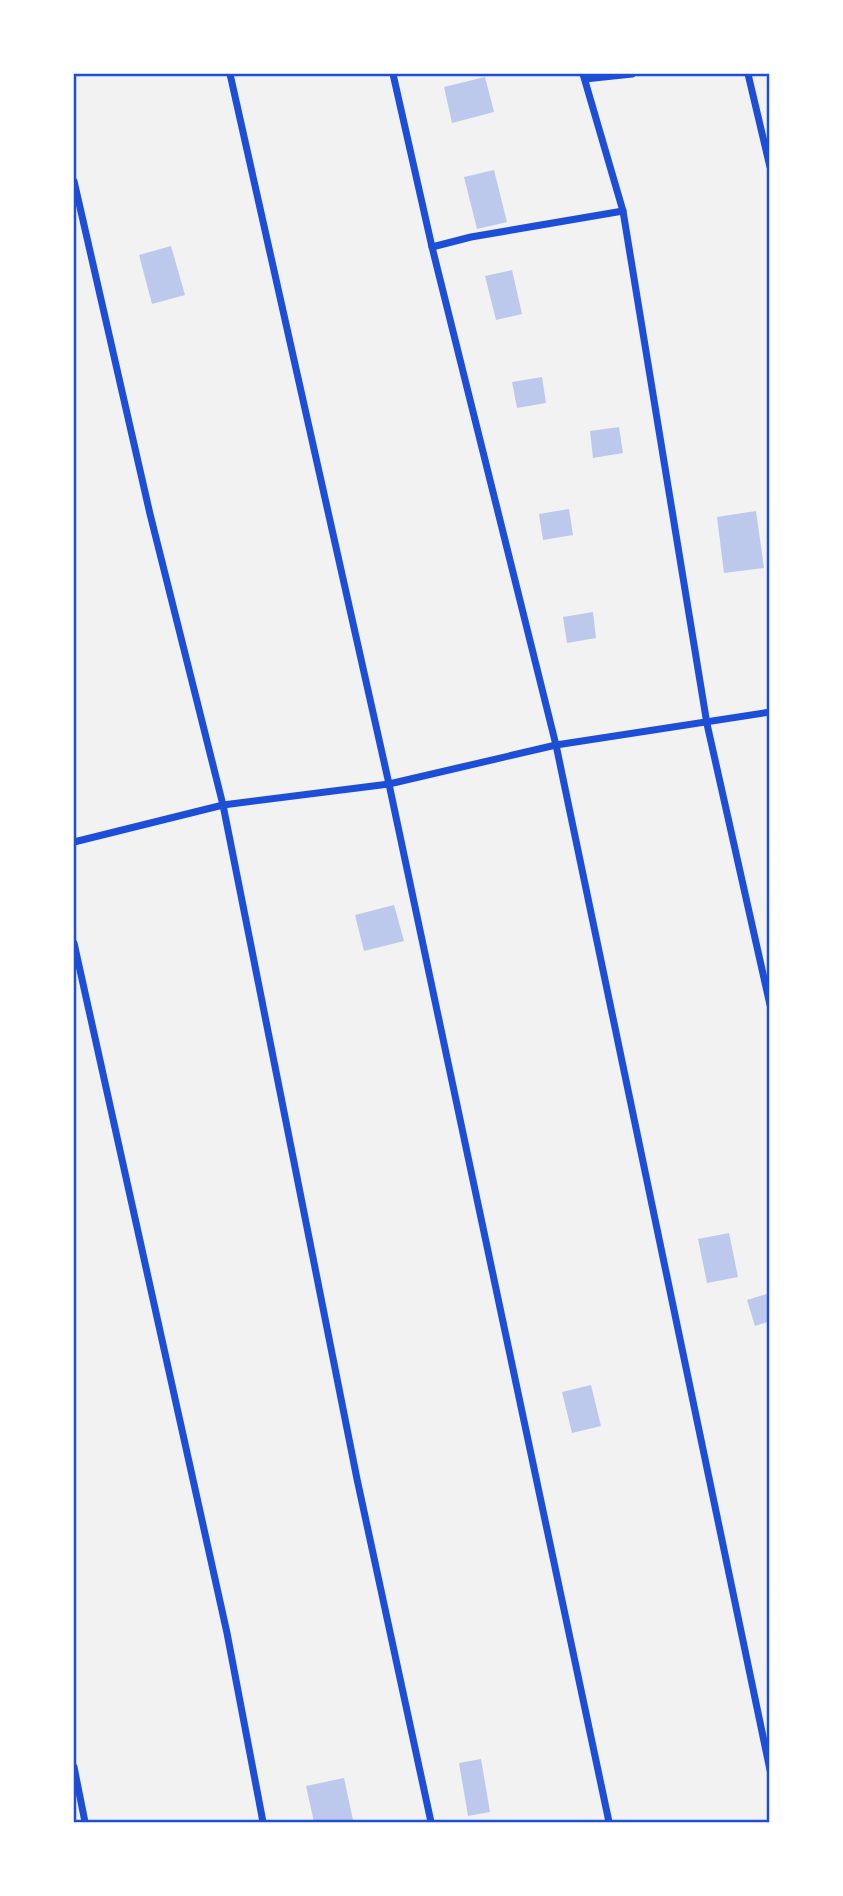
<svg xmlns="http://www.w3.org/2000/svg" width="843" height="1896" viewBox="0 0 843 1896" font-family="Raleway,sans-serif">
  <style>
    .building { fill: #bdc9ec }
    .lines { fill: none; stroke-linecap: round; stroke-linejoin: round }
    .minor { stroke: #1d4ed8; stroke-width: 7 }
    .neatline { fill: none; stroke: #1d4ed8; stroke-width: 2.5 }
  </style>
  <rect width="100%" height="100%" fill="#f2f2f2"/>
  <g class="building">
    <polygon points="485,77 494,112 452,123 444,87"/>
    <polygon points="494,170 507,222 477,229 464,177"/>
    <polygon points="171,246 185,295 152,304 139,255"/>
    <polygon points="512,270 522,314 496,320 485,276"/>
    <polygon points="542,377 546,403 517,408 512,382"/>
    <polygon points="619,427 623,453 593,458 590,431"/>
    <polygon points="569,509 573,535 543,540 539,514"/>
    <polygon points="756,511 764,568 724,573 717,517"/>
    <polygon points="593,612 596,638 567,643 563,617"/>
    <polygon points="394,905 404,941 364,951 355,915"/>
    <polygon points="729,1233 738,1277 707,1283 698,1239"/>
    <polygon points="770,1293 770,1321 755,1326 747,1300"/>
    <polygon points="591,1385 601,1426 572,1433 562,1392"/>
    <polygon points="481,1759 490,1812 468,1816 459,1763"/>
    <polygon points="344,1778 353,1820 314,1822 306,1786"/>
  </g>
  <g class="lines">
    <g class="minor">
      <polyline points="230,74 389,784 609,1822"/>
      <polyline points="393,74 432,247 556,745 770,1770"/>
      <polyline points="583,74 623,211 707,724 770,1005"/>
      <polyline points="748,74 770,167"/>
      <polyline points="585,79 632,74"/>
      <polyline points="74,181 150,514 223,805 357,1479 431,1822"/>
      <polyline points="432,247 471,237 623,211"/>
      <polyline points="74,842 223,805 389,784 556,745 770,712"/>
      <polyline points="74,943 227,1633 263,1822"/>
      <polyline points="74,1767 85,1822"/>
    </g>
  </g>
  <rect width="843" height="1896" fill="none" stroke="#ffffff" stroke-width="150"/>
  <rect x="75" y="75" width="693" height="1746" class="neatline"/>
</svg>
